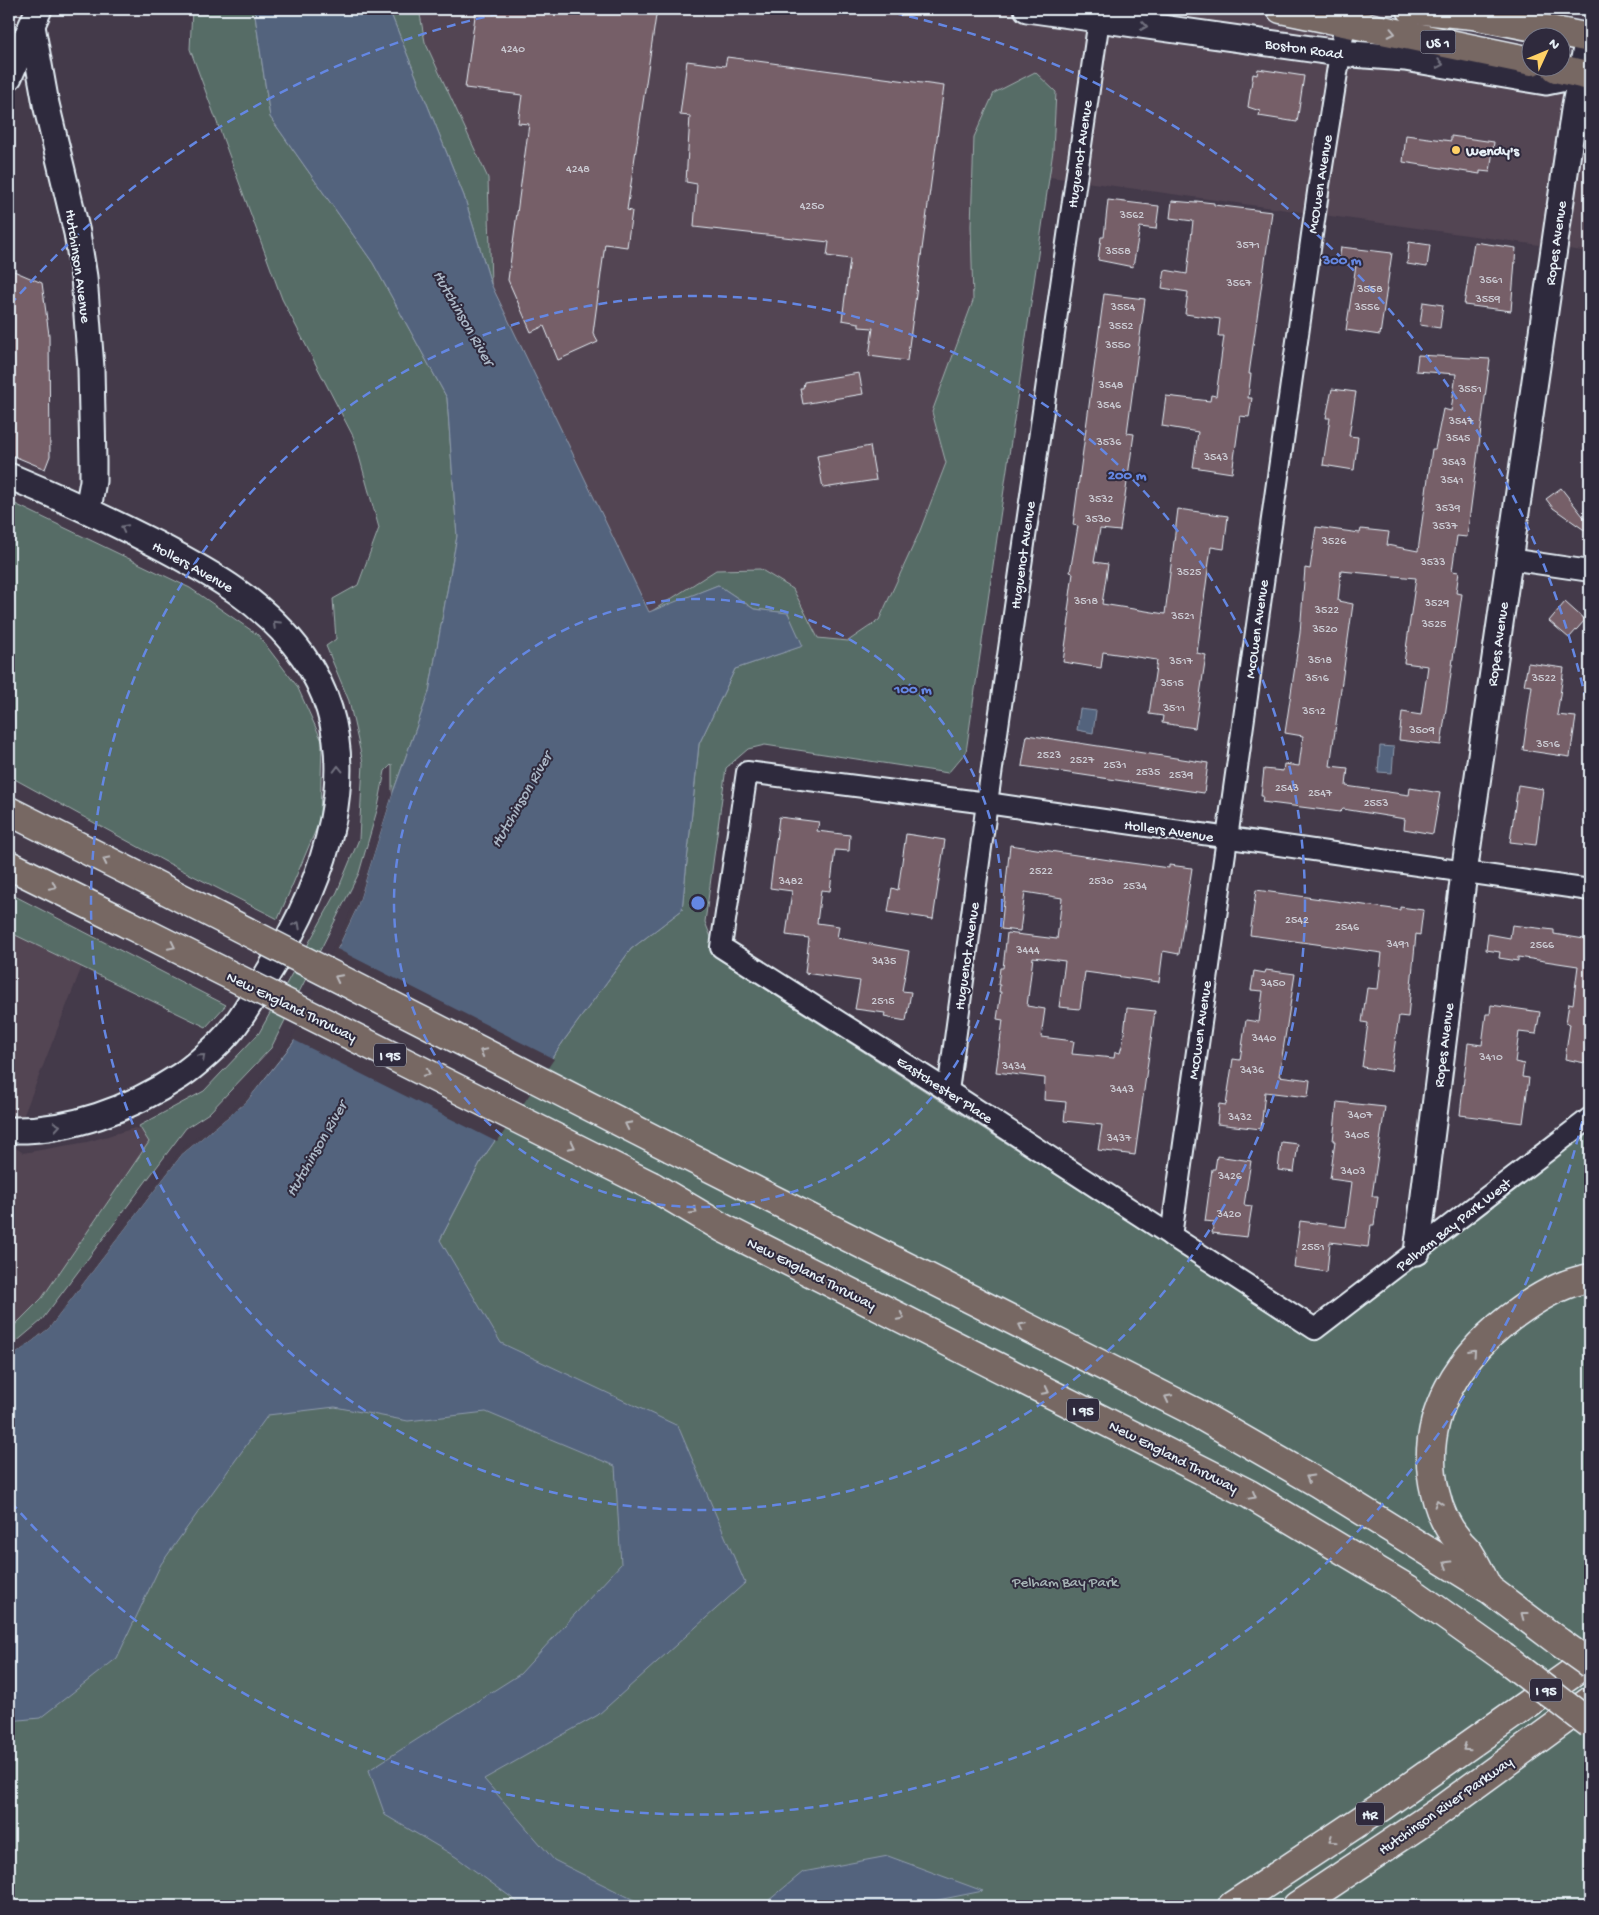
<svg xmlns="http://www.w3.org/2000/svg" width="1599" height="1915" viewBox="0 0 1599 1915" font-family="'Gochi Hand',sans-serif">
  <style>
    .built { fill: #534553 }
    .green { fill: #576c66; stroke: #a0aeaf }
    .water { fill: #53637d; stroke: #8f9cae }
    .pier { fill: #443a4a }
    .building { fill: #765e68; stroke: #e8f1f8 }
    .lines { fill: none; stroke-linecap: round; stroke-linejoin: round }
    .minor-casing { stroke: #e8f1f8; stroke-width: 24 }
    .tertiary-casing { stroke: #e8f1f8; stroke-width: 29 }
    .primary-casing { stroke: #e8f1f8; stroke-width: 31 }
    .motorway-casing { stroke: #e8f1f8; stroke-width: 31 }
    .minor { stroke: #2f2a3d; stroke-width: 20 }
    .tertiary { stroke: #2f2a3d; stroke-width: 25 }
    .primary { stroke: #776864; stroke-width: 28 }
    .motorway { stroke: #776864; stroke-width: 28 }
    .motorway-bridge-casing { stroke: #e8f1f8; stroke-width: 31; stroke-linecap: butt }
    .motorway-bridge { stroke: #776864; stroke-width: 28 }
    .oneway { stroke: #70707e }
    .oneway2 { stroke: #bbbabd }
    .ring { fill: none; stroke: #6487e3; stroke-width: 2.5; stroke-dasharray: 9 6 }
    .poi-dot { fill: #ffd166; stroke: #2f2a3d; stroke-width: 2 }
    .labels { text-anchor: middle; stroke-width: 4; stroke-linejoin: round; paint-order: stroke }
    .number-label { font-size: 12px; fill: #ccccd4 }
    .shield { fill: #2f2a3d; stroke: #b0b5c0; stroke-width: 1 }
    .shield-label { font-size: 14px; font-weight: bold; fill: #e8f1f8 }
    .street-label { font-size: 15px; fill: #e8f1f8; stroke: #2f2a3d }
    .poi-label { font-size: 15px; font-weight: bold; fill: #e8f1f8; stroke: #2f2a3d; text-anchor: start }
    .park-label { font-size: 15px; fill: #a7b5b6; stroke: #2f2a3d }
    .water-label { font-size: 16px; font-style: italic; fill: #acb8c7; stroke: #2f2a3d }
    .centre { fill: #6487e3; stroke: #2f2a3d; stroke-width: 2.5 }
    .ring-label { font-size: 15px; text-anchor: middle; font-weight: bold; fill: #6487e3; stroke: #2f2a3d; stroke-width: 4; stroke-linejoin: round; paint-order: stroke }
  </style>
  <rect width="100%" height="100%" fill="#443a4a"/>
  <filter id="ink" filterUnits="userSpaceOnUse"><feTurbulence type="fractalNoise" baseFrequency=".02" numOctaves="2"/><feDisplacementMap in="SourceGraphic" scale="10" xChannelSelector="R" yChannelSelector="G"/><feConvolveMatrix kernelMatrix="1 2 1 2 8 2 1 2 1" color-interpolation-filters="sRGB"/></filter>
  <g filter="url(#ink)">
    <g class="built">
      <polygon points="419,9 1368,9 1345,58 1590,83 1590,252 1050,177 1056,92 974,137 971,226 973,301 933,412 946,463 919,533 879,620 848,641 818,638 793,589 716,570 649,613 491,284 488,178 425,42"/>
      <polygon points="9,915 88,951 12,1145 23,1153 87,1142 135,1128 163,1139 44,1306 9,1339"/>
    </g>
    <g class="green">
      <polygon points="192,9 254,9 270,117 373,263 447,398 457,536 429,692 392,795 392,764 385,771 378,807 359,873 271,1048 209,1113 186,1128 41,1321 9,1348 9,1331 42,1298 149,1142 139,1126 204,1091 259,1033 337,892 359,839 363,763 349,701 326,646 336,639 333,599 358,585 379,528 354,438 282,299 190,49"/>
      <polygon points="389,9 419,9 425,42 488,178 491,284 464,196"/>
      <polygon points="1035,72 1056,92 1053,151 966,752 948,773 765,745 748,749 726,768 705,922 720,960 1306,1335 1317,1336 1590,1129 1590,1906 9,1906 9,1595 440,1240 481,1161 565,1039 631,949 682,910 699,744 735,669 802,646 788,613 754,609 718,585 649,613 716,570 760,569 793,589 818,638 848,641 879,620 919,533 946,463 932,412 973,301 971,226 974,137 994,93"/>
      <polygon points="9,501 190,588 258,635 297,686 322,741 320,820 278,919 164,861 9,776"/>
      <polygon points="9,893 226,1005 206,1027 9,932"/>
    </g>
    <g class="water">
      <polygon points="254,9 389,9 464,196 491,284 649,612 718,585 754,609 788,613 803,646 735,669 699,744 682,910 631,949 565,1039 481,1161 440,1240 501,1343 678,1426 745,1583 598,1715 484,1779 554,1860 646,1906 523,1906 456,1857 385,1815 369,1770 520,1674 621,1564 615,1466 486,1412 408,1421 335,1407 268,1415 161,1564 117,1658 40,1718 9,1721 9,1359 49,1328 182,1154 246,1102 293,1043 357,907 392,795 429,692 457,536 447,398 373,263 270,117"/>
      <polygon points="1080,709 1096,711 1093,733 1077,730"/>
      <polygon points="1380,746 1394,747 1392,773 1378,772"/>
      <polygon points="888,1856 983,1891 908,1906 762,1906 803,1872"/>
    </g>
    <polygon class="pier" points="393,787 392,795 357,907 337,949 554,1059 497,1142 294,1040 246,1102 182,1154 49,1328 9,1359 9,1355 47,1327 180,1152 244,1100 290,1042 354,906"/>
    <g class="building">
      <polygon points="476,9 657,9 627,210 632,211 627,247 605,244 593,333 598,342 558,360 544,326 531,332 508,280 529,124 518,123 522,95 465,88"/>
      <polygon points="727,57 944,86 907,361 869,356 873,328 859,327 859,323 842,320 850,259 827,256 829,242 694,227 697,184 686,182 690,116 680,115 687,61 725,66"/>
      <polygon points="1258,69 1304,76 1297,122 1259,116 1260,111 1248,107 1253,74 1257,75"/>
      <polygon points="1406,135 1451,141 1451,136 1494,142 1490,172 1480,171 1480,174 1403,162"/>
      <polygon points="1108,200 1159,206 1156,229 1140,227 1133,267 1098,260 1101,237 1104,237"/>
      <polygon points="1172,201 1196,203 1196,201 1214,203 1214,205 1272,212 1249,374 1251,374 1248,398 1252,398 1249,417 1240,416 1232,473 1193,467 1198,432 1162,426 1166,396 1210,401 1211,395 1216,396 1224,336 1218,336 1220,319 1185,314 1188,292 1162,288 1165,270 1187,274 1193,221 1170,218"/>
      <polygon points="1409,242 1430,245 1427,267 1407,264"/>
      <polygon points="1474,242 1516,248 1511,311 1464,305"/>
      <polygon points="1341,247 1392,253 1380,335 1346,330 1356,265 1339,263"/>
      <polygon points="9,269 42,283 49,335 50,456 45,469 9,454"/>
      <polygon points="1104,294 1145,299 1127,433 1134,434 1120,531 1100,529 1094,562 1108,564 1102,604 1165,614 1178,509 1228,516 1224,549 1211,547 1197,653 1206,655 1195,728 1162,723 1163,716 1149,714 1157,660 1103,652 1101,668 1063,662 1070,612 1068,611 1073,573 1070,572 1078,526 1073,525"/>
      <polygon points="1423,302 1443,305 1440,328 1420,325"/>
      <polygon points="1418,355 1490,359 1467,537 1457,536 1452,571 1459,572 1456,593 1462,594 1441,745 1399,740 1402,712 1421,715 1428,666 1404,663 1416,578 1341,571 1338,601 1353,604 1330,766 1348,768 1346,786 1409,795 1410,788 1440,793 1433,834 1404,829 1405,819 1343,809 1340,812 1262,802 1263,796 1261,796 1264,769 1283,771 1284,764 1299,766 1303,736 1285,733 1300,633 1305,568 1310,569 1316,527 1360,533 1361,529 1389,532 1387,545 1418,551 1432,449 1435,449 1443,409 1451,411 1456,374 1416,371"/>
      <polygon points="859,373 863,394 803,404 800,388 803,388 804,382"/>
      <polygon points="1332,389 1356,392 1349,436 1358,437 1354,470 1323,465 1330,418 1326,418"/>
      <polygon points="870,446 876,480 823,488 817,456"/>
      <polygon points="1561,488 1590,525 1590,534 1553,508 1546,499"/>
      <polygon points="1565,602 1585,620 1569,638 1549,621"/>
      <polygon points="1528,663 1564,668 1557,715 1576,717 1570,757 1523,750 1532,686 1524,685"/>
      <polygon points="1027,735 1208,763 1204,793 1022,766"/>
      <polygon points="1518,785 1543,789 1536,845 1510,842"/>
      <polygon points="779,817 819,822 817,831 850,835 849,851 835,850 830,891 821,890 817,923 839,926 837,938 909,951 902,991 911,992 906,1021 884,1017 885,1013 855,1009 860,981 805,973 809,938 786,935 792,891 770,888"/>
      <polygon points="906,834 945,840 933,919 888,912 892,888 898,890"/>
      <polygon points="1010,845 1116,861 1169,868 1169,865 1192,868 1179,954 1163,951 1159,982 1085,972 1080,1009 1059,1007 1065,961 1033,957 1027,1006 1045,1009 1041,1037 1074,1041 1072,1054 1114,1058 1115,1052 1120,1053 1123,1042 1127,1008 1155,1011 1135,1155 1098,1150 1102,1125 1064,1121 1066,1102 1044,1100 1045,1078 996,1072 1003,1020 997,1019 1001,992 999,992 1000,985 998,985 1000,968 1003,968 1007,933 1057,939 1062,898 1025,892 1020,931 1001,929"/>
      <polygon points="1256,890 1400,910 1400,907 1423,910 1420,935 1416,934 1408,1017 1399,1016 1391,1071 1362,1067 1368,1023 1362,1022 1367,988 1378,989 1382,953 1250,935"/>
      <polygon points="1512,925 1554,930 1554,934 1590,940 1590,1064 1565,1059 1570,1024 1566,1023 1569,1003 1573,1004 1578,966 1518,957 1518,961 1499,958 1500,952 1486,950 1488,934 1510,938"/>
      <polygon points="1266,970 1295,974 1279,1076 1310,1080 1308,1097 1265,1092 1261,1129 1217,1124 1219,1104 1226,1105 1233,1059 1240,1060 1246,1020 1259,1022 1263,991 1251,990 1254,971 1265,973"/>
      <polygon points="1491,1005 1540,1012 1536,1034 1519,1032 1515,1062 1524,1064 1522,1077 1529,1078 1523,1123 1460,1115 1468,1043 1482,1045 1486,1014 1490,1014"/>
      <polygon points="1337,1102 1385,1107 1372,1196 1378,1196 1374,1225 1371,1225 1368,1247 1330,1242 1327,1272 1294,1267 1300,1221 1346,1227 1352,1182 1330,1179 1335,1141 1333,1141"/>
      <polygon points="1281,1142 1298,1144 1294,1172 1278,1170"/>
      <polygon points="1217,1156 1251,1161 1244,1205 1252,1206 1247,1237 1212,1233 1214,1222 1205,1221 1212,1169 1215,1169"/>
    </g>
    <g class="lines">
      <defs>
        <g id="minor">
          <polyline points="1509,559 1590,571"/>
          <polyline points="1590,890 987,803 747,772 721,947 948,1091 1315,1329 1590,1118"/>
          <polyline points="948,1091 987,803 1099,19"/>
          <polyline points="1171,1236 1319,185 1345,23"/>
        </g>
        <g id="tertiary">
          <polyline points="1027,9 1339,53 1405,58 1546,82 1580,75"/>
          <polyline points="32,26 46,104 77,233 84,277 91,368 93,462 93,481 88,509"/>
          <polyline points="9,77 39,9"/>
          <path d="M9,476c50,21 98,43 147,68 57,30 108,58 147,112 71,101 21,229 -38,322 -10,16 -20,35 -33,51 -10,13 -38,38 -52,47 -50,33 -111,56 -171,54"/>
          <polyline points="1417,1252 1464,873 1574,110 1588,38"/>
        </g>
        <g id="primary">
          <polyline points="1281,9 1532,61"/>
          <polyline points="1411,9 1473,15 1590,38"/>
          <polyline points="1556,68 1590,76"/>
        </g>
        <g id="motorway">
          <polyline points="9,811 150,882"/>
          <polyline points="9,865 128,924"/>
          <polyline points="671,1148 1193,1411 1318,1483 1489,1589 1559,1642"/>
          <polyline points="652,1186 723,1228 1249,1494 1408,1589 1502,1656"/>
          <path d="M1488,1588c-6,-11 -11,-23 -18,-34 -3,-5 -9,-9 -12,-14 -12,-14 -19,-30 -23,-48 -18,-76 26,-141 87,-183 20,-14 43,-27 68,-31"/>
          <polyline points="1232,1906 1384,1805 1590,1660"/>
          <polyline points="1297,1906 1438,1812 1590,1701"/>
        </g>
      </defs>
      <use href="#minor" class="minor-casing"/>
      <use href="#tertiary" class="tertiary-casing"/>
      <use href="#primary" class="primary-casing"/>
      <use href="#motorway" class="motorway-casing"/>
      <use href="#minor" class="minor"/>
      <use href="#tertiary" class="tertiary"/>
      <use href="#primary" class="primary"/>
      <use href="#motorway" class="motorway"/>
      <defs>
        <g id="motorway-bridge">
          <polyline points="150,882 671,1148"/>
          <polyline points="128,924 652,1186"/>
          <polyline points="1559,1642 1590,1664"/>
          <polyline points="1502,1656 1590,1724"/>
        </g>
      </defs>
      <use href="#motorway-bridge" class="motorway-bridge-casing"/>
      <use href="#motorway-bridge" class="motorway-bridge"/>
    </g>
    <defs><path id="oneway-chevron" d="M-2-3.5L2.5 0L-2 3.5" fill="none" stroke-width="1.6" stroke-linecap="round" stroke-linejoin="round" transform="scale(1.25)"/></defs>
    <g class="oneway">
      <use href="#oneway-chevron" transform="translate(1144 26) rotate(8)"/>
      <use href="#oneway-chevron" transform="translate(1440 64) rotate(10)"/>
      <use href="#oneway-chevron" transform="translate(124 528) rotate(-153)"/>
      <use href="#oneway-chevron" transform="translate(276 624) rotate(-136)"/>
      <use href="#oneway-chevron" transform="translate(338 769) rotate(-91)"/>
      <use href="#oneway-chevron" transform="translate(297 925) rotate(-62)"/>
      <use href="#oneway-chevron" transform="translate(202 1057) rotate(-42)"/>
      <use href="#oneway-chevron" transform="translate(57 1126) rotate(-9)"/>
    </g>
    <g class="oneway2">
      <use href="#oneway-chevron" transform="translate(1392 33) rotate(12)"/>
      <use href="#oneway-chevron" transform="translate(106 860) rotate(-154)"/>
      <use href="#oneway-chevron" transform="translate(53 886) rotate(26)"/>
      <use href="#oneway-chevron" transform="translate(172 946) rotate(26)"/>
      <use href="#oneway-chevron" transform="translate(338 978) rotate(-153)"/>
      <use href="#oneway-chevron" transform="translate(483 1052) rotate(-153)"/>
      <use href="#oneway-chevron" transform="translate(427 1073) rotate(27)"/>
      <use href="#oneway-chevron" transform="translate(628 1125) rotate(-153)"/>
      <use href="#oneway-chevron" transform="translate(572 1146) rotate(27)"/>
      <use href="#oneway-chevron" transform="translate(694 1211) rotate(30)"/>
      <use href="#oneway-chevron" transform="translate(901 1317) rotate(27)"/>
      <use href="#oneway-chevron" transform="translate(1022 1326) rotate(-153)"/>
      <use href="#oneway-chevron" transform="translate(1473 1352) rotate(-48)"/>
      <use href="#oneway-chevron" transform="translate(1046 1391) rotate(27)"/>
      <use href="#oneway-chevron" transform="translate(1168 1398) rotate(-153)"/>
      <use href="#oneway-chevron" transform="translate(1309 1478) rotate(-150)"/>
      <use href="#oneway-chevron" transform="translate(1253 1496) rotate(29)"/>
      <use href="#oneway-chevron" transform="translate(1438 1503) rotate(-108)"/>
      <use href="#oneway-chevron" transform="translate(1447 1564) rotate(-149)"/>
      <use href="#oneway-chevron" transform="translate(1524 1615) rotate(-143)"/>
      <use href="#oneway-chevron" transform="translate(1466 1748) rotate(145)"/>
      <use href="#oneway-chevron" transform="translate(1332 1840) rotate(146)"/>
    </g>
  </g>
  <g class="ring">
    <circle cx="698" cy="903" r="304"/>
    <circle cx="698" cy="903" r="607"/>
    <path d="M1589 1092A911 911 0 0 1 10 1501M10 305A911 911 0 0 1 516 10M880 10A911 911 0 0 1 1589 714"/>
  </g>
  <circle class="poi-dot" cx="1456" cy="150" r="5"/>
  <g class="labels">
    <g class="number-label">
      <text x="513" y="52">4240</text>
      <text x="578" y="172">4248</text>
      <text x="812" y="209">4250</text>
      <text x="1132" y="218">3562</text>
      <text x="1248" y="248">3571</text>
      <text x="1118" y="254">3558</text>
      <text x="1491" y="283">3561</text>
      <text x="1239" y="286">3567</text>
      <text x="1370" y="292">3558</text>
      <text x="1488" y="302">3559</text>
      <text x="1123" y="310">3554</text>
      <text x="1367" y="310">3556</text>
      <text x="1121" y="329">3552</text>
      <text x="1118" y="348">3550</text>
      <text x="1111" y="388">3548</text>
      <text x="1470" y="392">3551</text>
      <text x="1109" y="408">3546</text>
      <text x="1461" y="424">3547</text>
      <text x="1458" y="441">3545</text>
      <text x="1109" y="445">3536</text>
      <text x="1216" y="460">3543</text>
      <text x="1454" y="465">3543</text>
      <text x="1452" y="483">3541</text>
      <text x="1101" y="502">3532</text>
      <text x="1448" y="511">3539</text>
      <text x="1098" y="522">3530</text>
      <text x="1445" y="529">3537</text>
      <text x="1334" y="544">3526</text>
      <text x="1433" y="565">3533</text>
      <text x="1189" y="575">3525</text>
      <text x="1086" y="604">3518</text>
      <text x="1437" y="606">3529</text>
      <text x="1327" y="613">3522</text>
      <text x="1183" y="619">3521</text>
      <text x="1434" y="627">3525</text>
      <text x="1325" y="632">3520</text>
      <text x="1320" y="663">3518</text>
      <text x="1181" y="664">3517</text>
      <text x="1317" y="681">3516</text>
      <text x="1544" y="681">3522</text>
      <text x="1172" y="686">3515</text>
      <text x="1174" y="711">3511</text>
      <text x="1314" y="714">3512</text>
      <text x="1422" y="733">3509</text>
      <text x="1548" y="747">3516</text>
      <text x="1049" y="758">2523</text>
      <text x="1082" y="763">2527</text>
      <text x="1115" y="768">2531</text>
      <text x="1148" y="775">2535</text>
      <text x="1181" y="778">2539</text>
      <text x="1287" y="791">2543</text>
      <text x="1320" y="796">2547</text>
      <text x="1376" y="806">2553</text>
      <text x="1041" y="874">2522</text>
      <text x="791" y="884">3482</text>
      <text x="1101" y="884">2530</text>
      <text x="1135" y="889">2534</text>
      <text x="1297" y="923">2542</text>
      <text x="1347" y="930">2546</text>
      <text x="1398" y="947">3491</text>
      <text x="1542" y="948">2566</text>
      <text x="1028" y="953">3444</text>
      <text x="884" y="964">3435</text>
      <text x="1273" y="986">3450</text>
      <text x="883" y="1004">2515</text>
      <text x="1264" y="1041">3440</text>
      <text x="1491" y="1060">3410</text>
      <text x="1014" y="1069">3434</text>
      <text x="1252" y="1073">3436</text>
      <text x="1122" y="1092">3443</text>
      <text x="1360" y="1118">3407</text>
      <text x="1240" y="1120">3432</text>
      <text x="1357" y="1138">3405</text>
      <text x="1119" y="1141">3437</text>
      <text x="1353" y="1174">3403</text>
      <text x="1230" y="1179">3426</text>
      <text x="1229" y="1217">3420</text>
      <text x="1313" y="1250">2551</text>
    </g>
    <g class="shield">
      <rect x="1420.5" y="30.5" width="35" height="23" rx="4"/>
      <rect x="374" y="1043.5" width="32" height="23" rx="4"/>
      <rect x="1067" y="1398.5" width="32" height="23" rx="4"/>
      <rect x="1530" y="1678.5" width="32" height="23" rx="4"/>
      <rect x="1356" y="1802.5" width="28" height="23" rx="4"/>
    </g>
    <g class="shield-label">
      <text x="1438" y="47">US 1</text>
      <text x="390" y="1060">I 95</text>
      <text x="1083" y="1415">I 95</text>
      <text x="1546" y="1695">I 95</text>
      <text x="1370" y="1819">HR</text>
    </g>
    <g class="street-label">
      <text transform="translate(1304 48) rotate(8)" y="5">Boston Road</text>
      <text transform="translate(1079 154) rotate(-82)" y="5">Huguenot Avenue</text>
      <text transform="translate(1319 184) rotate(-81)" y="5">McOwen Avenue</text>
      <text transform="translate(1555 243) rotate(-82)" y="5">Ropes Avenue</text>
      <text transform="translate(79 266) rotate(82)" y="5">Hutchinson Avenue</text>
      <text transform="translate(1022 555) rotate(-82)" y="5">Huguenot Avenue</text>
      <text transform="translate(193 566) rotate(29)" y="5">Hollers Avenue</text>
      <text transform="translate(1256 629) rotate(-82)" y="5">McOwen Avenue</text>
      <text transform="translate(1497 644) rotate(-82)" y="5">Ropes Avenue</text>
      <text transform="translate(1169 830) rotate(8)" y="5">Hollers Avenue</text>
      <text transform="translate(966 956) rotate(-82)" y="5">Huguenot Avenue</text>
      <text transform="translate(292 1006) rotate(26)" y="5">New England Thruway</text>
      <text transform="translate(1199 1030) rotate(-82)" y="5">McOwen Avenue</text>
      <text transform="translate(1443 1045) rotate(-83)" y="5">Ropes Avenue</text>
      <text transform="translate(945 1089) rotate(33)" y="5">Eastchester Place</text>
      <text transform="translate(1453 1224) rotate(-38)" y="5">Pelham Bay Park West</text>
      <text transform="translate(812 1273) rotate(27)" y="5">New England Thruway</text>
      <text transform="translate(1174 1456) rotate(27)" y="5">New England Thruway</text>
      <text transform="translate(1445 1805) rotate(-35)" y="5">Hutchinson River Parkway</text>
    </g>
    <g class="poi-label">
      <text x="1466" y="155">Wendy's</text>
    </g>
    <g class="park-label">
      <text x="1065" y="1586">Pelham Bay Park</text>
    </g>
    <g class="water-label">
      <text transform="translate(465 317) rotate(60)" y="6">Hutchinson River</text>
      <text transform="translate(520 799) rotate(-60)" y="6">Hutchinson River</text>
      <text transform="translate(315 1148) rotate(-60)" y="6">Hutchinson River</text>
    </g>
  </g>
  <circle cx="698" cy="903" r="8" class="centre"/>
  <g class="ring-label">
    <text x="1342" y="264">300 m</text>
    <text x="1127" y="479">200 m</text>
    <text x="913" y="693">100 m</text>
  </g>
  <rect width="1599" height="1915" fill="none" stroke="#2f2a3d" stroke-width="30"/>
  <rect x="15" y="15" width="1569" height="1885" fill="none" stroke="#e8f1f8" stroke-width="2" filter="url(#ink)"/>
  <g transform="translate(1546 52) rotate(46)"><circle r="24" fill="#2f2a3d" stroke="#797a88"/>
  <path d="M0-4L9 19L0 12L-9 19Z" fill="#ffd166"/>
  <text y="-8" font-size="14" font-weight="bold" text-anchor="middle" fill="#e8f1f8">N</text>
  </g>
</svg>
